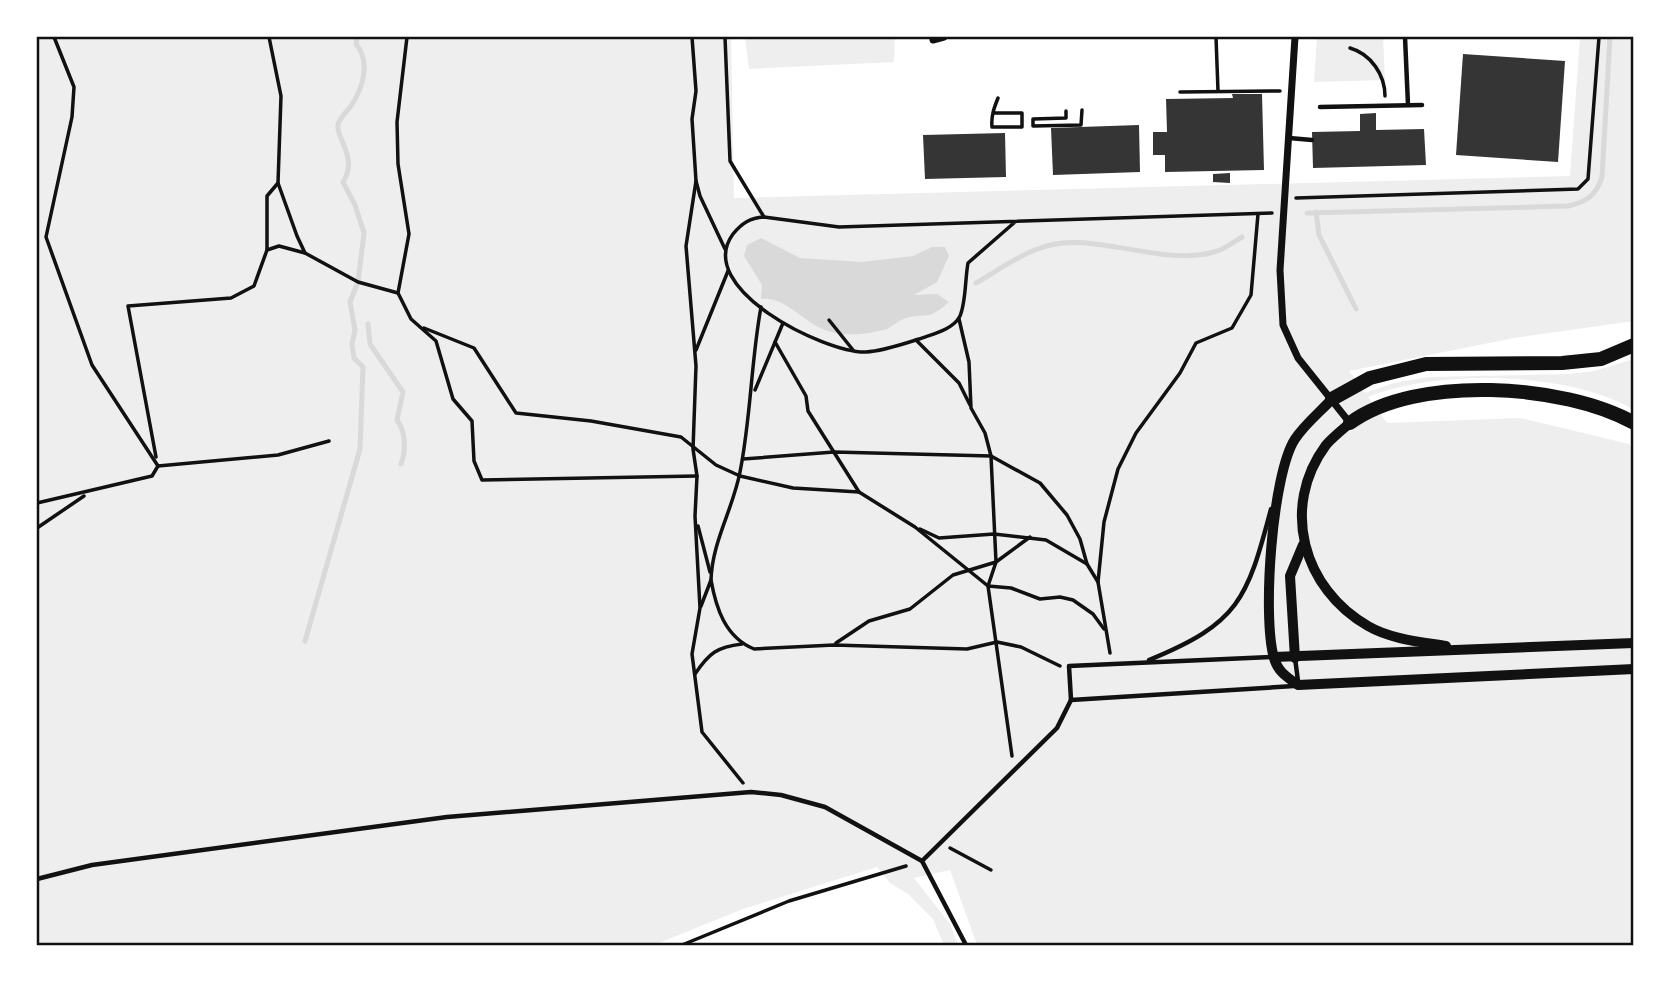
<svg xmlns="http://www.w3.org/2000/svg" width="1671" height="982" viewBox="0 0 1671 982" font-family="'Fira Sans',sans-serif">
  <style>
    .green { fill: #eee }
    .water { fill: #d9d9d9 }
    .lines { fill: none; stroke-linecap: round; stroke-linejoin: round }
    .stream { stroke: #d9d9d9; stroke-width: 5 }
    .building { fill: #353535 }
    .path { stroke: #111; stroke-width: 3.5 }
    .service { stroke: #111; stroke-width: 4.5 }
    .minor { stroke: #111; stroke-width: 7 }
    .tertiary { stroke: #111; stroke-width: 10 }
    .trunk { stroke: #111; stroke-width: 14 }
    .neatline { fill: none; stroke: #111; stroke-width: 2.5 }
  </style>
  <rect width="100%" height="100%" fill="#fff"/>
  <g class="green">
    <path d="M37,37h694l3,161 836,-22 10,-139h54v284l-120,17 -165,33 16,22 29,-10 34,-6 142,-3 24,-3 40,-12v51c-64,-39 -197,-41 -266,-13l19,26 134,-5 108,26 5,8v493h-657l-27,-75 -36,8 36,46 8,21h-14l-11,-26 -25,-25 -18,-11 -13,-16 -134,42 -89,36h-617z"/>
    <polygon points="745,37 895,37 894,62 749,69"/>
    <polygon points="1317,37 1383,37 1385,80 1314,82"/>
  </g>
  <path class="water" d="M761,238l39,20 62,4 51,-6 19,-9h13l4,9 -12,26 -23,13 23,-1 12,8c-23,20 -19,10 -43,16 -7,2 -13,8 -19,11 -17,5 -42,8 -59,2 -24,-7 -42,-35 -67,-32l1,-14 -18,-29 3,-11z"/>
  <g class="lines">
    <g class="stream">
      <polyline points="1316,212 1319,235 1356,309"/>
      <path d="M1307,213l261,-7c18,-4 28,-10 34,-29l8,-140"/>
      <path d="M976,283c28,-16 54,-37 87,-40 48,-4 105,22 151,9 10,-2 19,-10 28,-15"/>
      <path d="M368,324l2,20 33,48 -6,28c9,12 9,31 4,44"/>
      <path d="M305,641l55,-192 3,-82 -9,-9 -2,-14 3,-14 -5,-28 8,-20 6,-49 -9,-28 -12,-23c16,-25 -8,-44 -5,-58 2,-6 9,-13 13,-18 12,-18 20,-44 5,-62l1,-7"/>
    </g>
  </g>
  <g class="building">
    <polygon points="1463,54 1565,61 1558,162 1456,155"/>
    <polygon points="1232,94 1262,94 1264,170 1165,172 1165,155 1153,155 1153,132 1167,132 1166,99 1233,98"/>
    <polygon points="1376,113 1376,130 1424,129 1426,165 1313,168 1312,132 1360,131 1360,114"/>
    <polygon points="1139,125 1140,172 1053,175 1051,128"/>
    <polygon points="1005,133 1006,177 925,179 923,135"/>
    <polygon points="1230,173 1230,183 1213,182 1213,174"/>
  </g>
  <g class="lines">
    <g class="path">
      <polyline points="54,37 74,87 72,117 46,237 92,365 158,466"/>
      <polyline points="269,37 281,96 278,183 297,236 305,253 358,282 398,293 411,319 436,341 453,399 472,421 474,461 482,480 697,476"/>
      <polyline points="692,37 696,91 692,119 696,181 700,196 725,249"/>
      <polyline points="725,37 730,161 764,217"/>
      <polyline points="1216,37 1218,91"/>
      <path d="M1350,48c21,6 35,27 35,48"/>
      <polyline points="1180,92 1280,91"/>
      <polyline points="1066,111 1066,118 1033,119 1033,126 1081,125 1082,110"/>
      <path d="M993,113h29v14h-30c-1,-11 2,-19 6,-29"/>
      <polyline points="696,181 686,246 696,366 693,449 697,476 695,516 700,608 692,654 702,732 743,783"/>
      <polyline points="1296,198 1578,189 1588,179 1599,37"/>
      <path d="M1015,222l-47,41c-3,16 -2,39 -8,53 -7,14 -28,18 -41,23 -16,5 -36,12 -53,13 -42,1 -173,-64 -133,-118 9,-11 17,-16 31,-17l75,10 433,-14"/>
      <polyline points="267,250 267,196 278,183"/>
      <polyline points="398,293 409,234 398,164 397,122 407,37"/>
      <polyline points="959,319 969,362 971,408 985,433 991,456 996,562 988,586 1012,756"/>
      <polyline points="829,320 853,350"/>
      <polyline points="424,328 474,348 516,413 591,421 681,437 716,465 740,476 793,488 859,492 915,527 988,586 1011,588 1040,599 1060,597 1073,600 1093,614 1104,629"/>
      <polyline points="916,340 959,383 970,405"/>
      <polyline points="775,342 806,396 808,411 859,492"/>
      <polyline points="696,350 728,271"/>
      <polyline points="755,390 783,323"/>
      <polyline points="156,457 128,306 231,298 254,286 267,250 279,246 305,253"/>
      <polyline points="743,459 834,452 991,456 1040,483 1067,515 1080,539 1087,564"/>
      <polyline points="158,466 278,455 329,441"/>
      <polyline points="37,503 152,476 158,466"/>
      <polyline points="698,526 710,572"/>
      <polyline points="37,528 84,496"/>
      <polyline points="920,529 939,538 994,534 1046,540 1087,564 1098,582"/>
      <path d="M711,580c1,-38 22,-71 29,-108 11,-55 11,-111 21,-165"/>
      <path d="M701,606l10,-26c5,28 14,57 43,69l80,-4 133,4 30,-7 24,5 39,19"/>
      <polyline points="836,643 869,621 910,609 953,575 996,562 1030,537"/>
      <polyline points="1110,653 1098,582 1104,522 1118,469 1136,433 1180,373 1196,343 1232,328 1251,295 1258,214"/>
      <path d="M695,674c14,-21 22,-27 47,-30"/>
      <polyline points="950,848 991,870"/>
      <polyline points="682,945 789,901 906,866"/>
    </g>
    <g class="service">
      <polyline points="1405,37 1408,105"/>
      <polyline points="1320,107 1422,105"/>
      <polyline points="1289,138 1312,140"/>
      <polyline points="1295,658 1298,681"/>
      <path d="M1149,660c90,-37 98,-60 122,-151"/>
      <polyline points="1071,700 1294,686"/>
      <polyline points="1071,700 1069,666 1271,657"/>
      <polyline points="922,861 1057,728 1071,700"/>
      <polyline points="37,879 92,865 447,817 751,792 781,795 825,807 922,861 966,945"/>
    </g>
    <g class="minor">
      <polyline points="1295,37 1280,270 1283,325 1298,358 1350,423"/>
      <polyline points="933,40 944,37"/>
    </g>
    <g class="tertiary">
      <path d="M1332,399c-12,13 -27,25 -37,40 -23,35 -33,178 -21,219 4,14 13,19 24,27l336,-16"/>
      <path d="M1350,423c-8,7 -17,14 -24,22 -46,62 -23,144 42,181 22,13 53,16 78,20"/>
      <polyline points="1274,657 1634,643"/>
      <polyline points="1295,658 1290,576 1303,545"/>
    </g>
    <g class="trunk">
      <polyline points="1332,399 1370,378 1426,364 1562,363 1601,359 1634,345"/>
      <path d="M1350,423c66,-49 215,-39 284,0"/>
    </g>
  </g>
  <rect width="1671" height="982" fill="none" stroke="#ffffff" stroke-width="77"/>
  <rect x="38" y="38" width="1594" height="906" class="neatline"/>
</svg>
